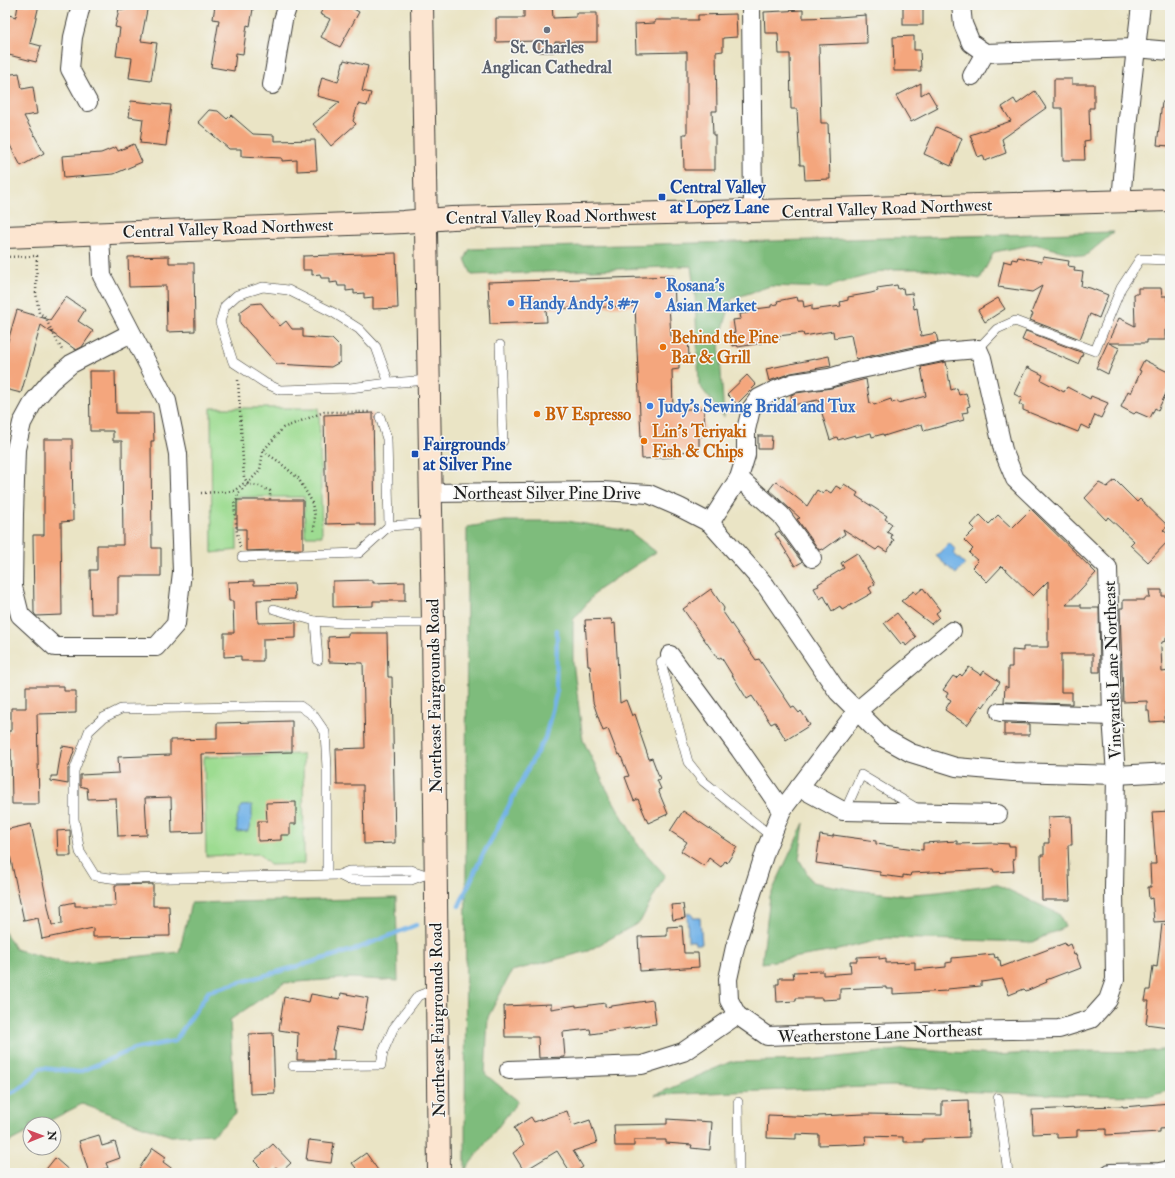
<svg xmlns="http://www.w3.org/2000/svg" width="1175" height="1178" viewBox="0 0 1175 1178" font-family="'IM FELL Double Pica',serif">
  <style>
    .green { fill: #9ddc91; stroke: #5c7c56 }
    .forest { fill: #7ebc7b; stroke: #4d6c4c }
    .water { fill: #75b4e8; stroke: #486882 }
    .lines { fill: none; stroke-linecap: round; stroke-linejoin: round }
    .stream { stroke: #75b4e8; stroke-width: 4.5 }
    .building { fill: #f4a67d }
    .lane-casing { stroke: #3b3a35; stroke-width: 10 }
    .street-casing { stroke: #3b3a35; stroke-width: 20 }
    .secondary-casing { stroke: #3b3a35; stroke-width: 24 }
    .path { stroke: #3b3a35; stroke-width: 2.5; stroke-dasharray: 1 3; stroke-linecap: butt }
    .lane { stroke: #fff; stroke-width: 9 }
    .street { stroke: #fff; stroke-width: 18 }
    .secondary { stroke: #fce5d0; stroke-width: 22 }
    .worship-dot { fill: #6b7280; stroke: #f6f6f2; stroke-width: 1.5 }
    .transit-dot { fill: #1a4fb4; stroke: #f6f6f2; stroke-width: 1.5 }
    .shop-dot { fill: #3f7fe0; stroke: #f6f6f2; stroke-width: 1.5 }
    .food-dot { fill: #e8710a; stroke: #f6f6f2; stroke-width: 1.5 }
    .labels { text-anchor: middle; stroke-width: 3; stroke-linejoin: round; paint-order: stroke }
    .worship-label { font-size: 17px; font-weight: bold; fill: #5b616d; stroke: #f6f6f2 }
    .transit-label { font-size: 17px; font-weight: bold; fill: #164399; stroke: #f6f6f2; text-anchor: start }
    .street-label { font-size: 17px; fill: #1c1c1c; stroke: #f6f6f2 }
    .shop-label { font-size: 17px; font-weight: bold; fill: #366cbe; stroke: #f6f6f2; text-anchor: start }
    .food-label { font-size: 17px; font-weight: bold; fill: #c56008; stroke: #f6f6f2; text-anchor: start }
  </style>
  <rect width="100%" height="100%" fill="#f6f6f2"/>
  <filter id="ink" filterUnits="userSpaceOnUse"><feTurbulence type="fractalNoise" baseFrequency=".025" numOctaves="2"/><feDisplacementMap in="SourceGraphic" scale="8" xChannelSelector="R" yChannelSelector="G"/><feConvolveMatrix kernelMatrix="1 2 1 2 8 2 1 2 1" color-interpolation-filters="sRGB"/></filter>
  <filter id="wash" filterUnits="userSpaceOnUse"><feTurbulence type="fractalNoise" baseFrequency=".012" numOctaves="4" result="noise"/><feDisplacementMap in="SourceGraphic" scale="16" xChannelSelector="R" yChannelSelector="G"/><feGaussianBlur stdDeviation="0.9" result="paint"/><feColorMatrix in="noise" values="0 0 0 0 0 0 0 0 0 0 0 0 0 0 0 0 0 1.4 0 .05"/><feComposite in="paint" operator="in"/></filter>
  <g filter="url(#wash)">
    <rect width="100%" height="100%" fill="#eae4c5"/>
    <g class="green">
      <polygon points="211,408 319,408 322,536 305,536 304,497 237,497 237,550 212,553"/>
      <polygon points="303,754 304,864 270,865 259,854 206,856 204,757"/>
    </g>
    <g class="forest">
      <polygon points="1114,232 1084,257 1035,244 994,252 980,279 926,269 892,269 843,282 826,288 770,286 732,299 719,342 724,417 699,385 695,295 691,266 472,275 465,259 470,249"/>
      <polygon points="505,521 567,521 629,531 656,552 598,590 573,620 573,662 583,740 607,790 639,846 665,875 640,922 588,951 512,971 488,1017 485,1074 518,1101 465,1170 467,527"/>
      <polygon points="804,823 799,859 812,882 854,890 901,895 938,892 996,884 1059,914 1065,927 1032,942 887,938 834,951 762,963 770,896"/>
      <polygon points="396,898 398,981 351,978 284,983 230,1020 235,1114 214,1134 171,1136 82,1104 43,1124 30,1124 30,1131 5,1144 5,932 15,949 68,964 179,952 191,903"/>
      <polygon points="907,1049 995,1055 1077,1051 1143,1052 1170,1049 1170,1090 1151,1096 1061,1095 955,1091 893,1086 655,1095 730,1062 810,1060"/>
    </g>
    <g class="water">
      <polygon points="949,543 956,550 953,553 965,564 956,574 936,556"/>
      <polygon points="252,805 252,818 248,831 237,832 237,819 241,806"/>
      <polygon points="687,913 692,913 693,918 700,918 702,944 696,944 695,941 688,941"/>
    </g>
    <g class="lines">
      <g class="stream">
        <polyline points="459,906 482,856 494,835 527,770 545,738 556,695 557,630"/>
        <path d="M5,1094c16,-2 26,-14 35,-26l39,4 55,-23 41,-8 34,-50 100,-28 47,-14 60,-24"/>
      </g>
    </g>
    <g id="blocks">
      <g class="building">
        <polygon points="18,5 39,5 30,43 41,46 36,62 5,54 5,14 16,17"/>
        <polygon points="125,5 148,5 141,41 157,43 151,81 129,78 132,58 116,56 120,28 115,27 119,9 125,10"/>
        <polygon points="215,5 239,5 239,6 253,9 250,26 247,25 243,54 236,53 234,71 211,67 219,20 213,19"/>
        <polygon points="325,5 347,5 359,12 340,47 321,37 330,19 320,14"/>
        <polygon points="524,5 552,5 553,18 576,17 576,13 597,13 597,42 555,42 554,52 539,52 539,41 496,42 496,18 524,18"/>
        <rect x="903" y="5" width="20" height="20"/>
        <polygon points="803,10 803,18 838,17 866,15 867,43 819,45 821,123 828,123 830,179 805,180 804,165 800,165 797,109 791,109 790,54 779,54 778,33 765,33 764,12"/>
        <polygon points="736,14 737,37 723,38 723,51 716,52 717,111 712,111 713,135 715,135 715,170 684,170 683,134 687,134 687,52 636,53 635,24 655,23 655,20 698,20 698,15"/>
        <polygon points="914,36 914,50 920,50 921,71 894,71 893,37"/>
        <polygon points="344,60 368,66 362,91 371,93 367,106 358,104 353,121 356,124 331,146 313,124 340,102 317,96 322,77 338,82"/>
        <polygon points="19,73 22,89 33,87 37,114 24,116 44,153 21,166 5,136 5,75"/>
        <polygon points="1054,79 1072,79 1072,84 1094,84 1094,108 1089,108 1090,140 1084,141 1085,160 1063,160 1062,108 1054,108"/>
        <polygon points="921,83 921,95 928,91 938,108 911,122 896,96"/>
        <polygon points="1035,91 1046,108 1002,139 1006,153 985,161 983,155 978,157 970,135 1011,121 1002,107 1014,99 1017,104"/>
        <polygon points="131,101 171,105 166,146 140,143 143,119 129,117"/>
        <polygon points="1162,102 1170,103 1170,146 1157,145"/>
        <polygon points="209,110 218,111 227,119 231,115 253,134 274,135 274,141 315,140 317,170 297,171 297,160 282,161 282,158 241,156 241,149 229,149 198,122"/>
        <polygon points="936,127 962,138 951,166 924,154"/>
        <polygon points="134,144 142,162 114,174 64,178 62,156 101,153 116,147 118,151"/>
        <polygon points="396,253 398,308 373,309 373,297 364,298 364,293 354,294 354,290 346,291 346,286 338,286 337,282 330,283 330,278 321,278 320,274 312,275 312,270 303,270 303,256"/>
        <polygon points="169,256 169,263 194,263 195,331 167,332 166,286 129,287 128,257"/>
        <polygon points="1018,257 1042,262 1043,257 1069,261 1068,266 1075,267 1074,271 1083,272 1081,286 1090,288 1108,295 1099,318 1090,314 1080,339 1030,320 1033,314 1031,313 1042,286 1032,292 998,287 1004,261 1011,263 1012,259 1017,260"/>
        <polygon points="674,276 675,305 669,305 671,336 688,335 689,358 679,359 679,369 672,370 673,410 704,408 705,436 699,436 699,451 675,452 675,457 642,459 635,306 546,309 547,322 490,324 488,282"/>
        <polygon points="897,285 898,289 903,288 904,294 912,293 914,309 917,308 921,336 936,333 938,342 856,359 851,335 834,338 833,331 804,336 803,333 778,336 779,340 738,347 737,345 733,346 731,334 735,333 733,320 741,319 740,314 748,313 748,310 771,307 771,305 778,304 777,301 797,297 798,301 803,301 804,307 812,305 812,310 841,306 840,302 848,300 848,297 871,293 878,291 877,288"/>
        <polygon points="1138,288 1161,288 1162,296 1167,296 1167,301 1170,301 1169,330 1165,330 1165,340 1147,340 1147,343 1109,343 1119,348 1108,374 1096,368 1119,318 1135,326 1134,294 1138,294"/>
        <polygon points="66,297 85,310 78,321 93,331 82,347 76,350 41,325 21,393 5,389 5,351 17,310 50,320"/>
        <polygon points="998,298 1005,309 985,322 978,310"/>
        <polygon points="261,303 280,326 286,321 292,329 303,329 303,337 332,339 340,347 340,362 331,367 277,364 240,323 240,312 251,304"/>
        <polygon points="1026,331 1083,353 1078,364 1022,340"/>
        <polygon points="829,356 831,366 791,373 769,381 766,369"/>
        <polygon points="1144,360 1170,373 1170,385 1158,410 1155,408 1150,418 1136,412 1134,414 1121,407 1128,391 1131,393 1141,371 1139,370"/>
        <polygon points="946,362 951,390 957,388 959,395 966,393 970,406 967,407 968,412 962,413 964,420 924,431 922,424 884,436 883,434 872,437 871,433 856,437 855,435 838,440 837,437 830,440 818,400 793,405 791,395 796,393 831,388 866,379 870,404 873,403 874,405 891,399 892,403 898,401 898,403 926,396 921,367"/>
        <polygon points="1027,367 1043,375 1041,380 1064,392 1067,387 1090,399 1091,396 1108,403 1101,418 1095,415 1089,429 1081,425 1078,432 1023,410 1023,406 1019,404 1022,398 1014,394"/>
        <polygon points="89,371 115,371 116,413 153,413 154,441 151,441 152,548 161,548 161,576 118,576 118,614 91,614 90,570 97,570 97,545 123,545 122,441 113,441 113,431 90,431"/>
        <polygon points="747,375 756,385 737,404 727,394"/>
        <polygon points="373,413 375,525 361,525 361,523 326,524 324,415"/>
        <polygon points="758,436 772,436 771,449 758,449"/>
        <polygon points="44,439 72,439 73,521 61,522 62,615 36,616 34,613 33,535 44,535"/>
        <polygon points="1115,480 1137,502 1140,499 1168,526 1163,530 1170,536 1170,539 1148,562 1130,545 1134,541 1108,517 1106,520 1085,498 1099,483 1107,487"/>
        <polygon points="776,481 807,506 817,490 823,494 826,490 831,493 836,486 841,489 844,484 858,493 856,496 887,516 885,519 892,524 887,532 892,535 891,538 894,540 887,552 879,547 876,550 843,529 845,534 823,550 822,549 819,550 797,519 800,518 769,490"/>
        <polygon points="237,500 303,500 303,549 246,551 246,529 237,529"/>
        <polygon points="1031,509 1096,573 1066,605 1081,605 1081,608 1099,608 1100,672 1093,672 1093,654 1061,654 1061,692 1072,692 1072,704 1004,702 1005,686 1008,688 1008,667 1012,667 1012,650 1023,651 1023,647 1048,647 1048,581 1033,596 1002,566 987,582 972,567 978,561 969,553 973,549 964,540 975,529 971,525 980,515 989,524 998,515 1012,528"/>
        <polygon points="779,531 802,562 795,566 775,534"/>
        <polygon points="857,553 875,584 869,588 872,593 842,610 840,606 832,611 824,596 820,599 814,588 819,586 818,584 844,568 841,563"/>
        <polygon points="373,580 373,583 405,582 405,601 373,601 373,606 333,607 333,581"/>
        <polygon points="254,581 254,585 294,584 295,599 257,600 258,623 296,622 296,638 263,639 263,661 241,661 241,656 224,657 224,633 234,633 233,601 229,601 228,582"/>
        <polygon points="923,588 940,610 936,613 939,617 931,624 901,601 914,591 916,594"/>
        <polygon points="711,589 724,608 723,612 756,660 759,659 792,708 794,707 799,713 801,711 810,725 786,740 775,722 771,724 752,696 747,699 721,657 718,659 683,609"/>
        <polygon points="1149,590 1162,590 1162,596 1170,596 1170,637 1166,637 1166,641 1162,642 1161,647 1162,672 1170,671 1170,711 1165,711 1165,721 1150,722 1149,711 1147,711 1147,701 1123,702 1120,608 1123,608 1123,600 1145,600 1145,598 1150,598"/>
        <polygon points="897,613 916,637 906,646 904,642 901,644 884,623"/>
        <polygon points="611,619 612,624 615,623 620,703 626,700 632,716 635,714 641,732 640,733 649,759 652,758 660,779 657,780 661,789 658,790 668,814 648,823 638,799 634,801 625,777 629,776 620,754 618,755 608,729 603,731 593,702 590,666 588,666 585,620"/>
        <polygon points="348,633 387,633 388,677 392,677 395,843 364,844 363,785 337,785 336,749 365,748 363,663 329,662 328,637 348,636"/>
        <polygon points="969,667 981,675 984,671 1000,682 983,707 981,705 967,725 945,710 951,700 946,697 948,693 943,690 953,676 956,678 960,674 962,676"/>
        <polygon points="26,686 64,686 64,691 76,691 76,713 37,714 39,804 12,804 11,749 8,749 8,731 11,731 11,708 26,708"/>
        <polygon points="292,721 292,752 201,754 203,832 172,833 171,797 145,798 147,835 118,836 116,798 88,799 87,788 80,786 80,775 119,773 118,757 170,755 170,740 217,739 217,723"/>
        <polygon points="1004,723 1030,724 1030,735 1004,735"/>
        <polygon points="62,746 75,748 68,769 68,784 51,781 51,776 57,776"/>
        <polygon points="296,802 296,824 290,824 290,835 281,835 281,840 258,841 258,821 267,821 266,803"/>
        <polygon points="683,811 737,847 727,863 725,861 721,867 709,858 704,866 681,851 687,842 670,831"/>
        <polygon points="1170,811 1170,921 1154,922 1152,898 1149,899 1148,887 1151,887 1150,864 1156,864 1152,812"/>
        <polygon points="1071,816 1072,845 1068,845 1070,900 1042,900 1041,855 1044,855 1044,843 1049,843 1048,817"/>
        <polygon points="31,824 52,925 62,924 61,905 75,902 75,906 116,906 115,885 153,884 153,906 169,906 170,936 93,937 93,928 42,939 38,918 24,921 5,832 5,830"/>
        <polygon points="70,830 71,856 58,856 57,831"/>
        <polygon points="820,835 833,837 833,835 876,841 876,844 923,850 923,843 957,841 957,844 994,843 1009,844 1009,846 1015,846 1015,859 1013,859 1014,871 994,872 993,869 911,873 910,876 903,875 903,878 880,875 880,872 816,863"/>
        <polygon points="683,904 685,918 673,920 671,905"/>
        <polygon points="1162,924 1170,925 1170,1011 1168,1027 1146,1024 1149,1001 1145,1001 1147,990 1150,990 1153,966 1157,967"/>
        <polygon points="682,926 684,953 698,953 699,967 640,971 638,937 667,936 667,927"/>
        <polygon points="1065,943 1066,946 1070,944 1074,955 1076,954 1081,968 1068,973 1067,972 1046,980 1047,982 1026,991 1024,989 1009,995 1003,979 981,982 981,986 947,989 947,991 893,994 893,989 886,989 886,987 840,989 840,999 822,1000 822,998 796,998 796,1001 777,1002 776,984 779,984 779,978 794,978 793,972 823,971 823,975 851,973 850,961 857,961 857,957 879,956 879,959 886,958 886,963 915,962 915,970 946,967 946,963 952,962 952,958 994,954 995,958 998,957 998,960 1000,960 1001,967"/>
        <polygon points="341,993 368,998 362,1031 337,1027 332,1050 334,1050 334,1060 297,1060 298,1033 279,1030 284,997 309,1002 311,994 340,999"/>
        <polygon points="653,1000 656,1024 591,1034 590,1029 563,1032 565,1057 539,1058 538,1037 505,1037 504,1006 551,1004 551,1009 576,1005 576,1007 605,1003 605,1007"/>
        <polygon points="273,1033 275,1093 250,1094 249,1034"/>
        <polygon points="968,1100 969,1137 923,1139 923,1142 903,1142 903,1137 865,1136 866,1144 847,1145 846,1144 819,1145 819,1135 796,1134 796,1139 767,1138 768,1115 818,1117 818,1116 864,1114 942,1115 942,1101"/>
        <polygon points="1170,1103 1170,1128 1160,1129 1160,1132 1106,1135 1106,1129 1077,1130 1077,1137 1057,1138 1057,1133 1033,1134 1032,1110 1080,1108 1080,1107 1123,1106 1123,1107"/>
        <polygon points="567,1111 572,1126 590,1120 597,1143 573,1151 583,1167 574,1173 571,1173 557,1151 524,1171 513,1153 524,1145 514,1128 531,1117 534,1122"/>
        <polygon points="667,1119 712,1122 710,1150 691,1148 692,1145 666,1143 666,1140 634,1140 634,1146 615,1146 614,1125 667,1124"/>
        <polygon points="99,1135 102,1146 115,1142 120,1158 106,1163 108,1168 89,1173 79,1141"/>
        <polygon points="309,1140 334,1143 331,1163 306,1160"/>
        <polygon points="273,1144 291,1163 281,1172 276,1167 269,1173 266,1173 254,1161"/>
        <polygon points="153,1148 166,1157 163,1162 178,1173 136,1173"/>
        <polygon points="366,1153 380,1173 360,1173 352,1163"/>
        <polygon points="55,1158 72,1173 43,1173"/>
      </g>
    </g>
  </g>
  <g filter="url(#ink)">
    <use href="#blocks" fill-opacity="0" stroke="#3b3a35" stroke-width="1"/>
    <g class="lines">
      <defs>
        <g id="lane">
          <polyline points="500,345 503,441"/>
          <polyline points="978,349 997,329 1015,321 1095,351 1121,288 1140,259 1170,260"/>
          <polyline points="389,383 376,347 359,329 334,313 288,290 263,287 237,295 225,306 220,322 233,362 265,383 280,390 350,388 389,383 429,380"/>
          <polyline points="380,417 387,439 389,526"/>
          <polyline points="242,557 359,553 389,526 431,523"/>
          <polyline points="274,609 315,621 342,623 433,623"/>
          <polyline points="315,621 318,660"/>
          <polyline points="670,655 661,662 688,762 703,781 771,836"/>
          <polyline points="845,811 861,775 918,809"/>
          <polyline points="327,875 327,768 325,732 314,716 300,706 121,709 103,718 89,731 74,771 74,819 80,852 95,876 118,879 339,875 349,871 411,870 435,878"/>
          <polyline points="339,875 349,880 411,880 424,875"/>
          <polyline points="293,1066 381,1065 383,1052 393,1029 418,996 436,989"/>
          <polyline points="998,1098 1008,1173"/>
          <polyline points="738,1102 739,1173"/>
        </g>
        <g id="street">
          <polyline points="81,5 73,37 70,69 88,102"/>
          <polyline points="751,5 753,211"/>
          <polyline points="961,5 963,24 971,43 985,53 1135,48 1170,51"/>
          <polyline points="972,76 985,53"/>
          <polyline points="272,85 283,20 288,5"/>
          <polyline points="1121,201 1128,118 1141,5"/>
          <polyline points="100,233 102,276 167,401 178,454 182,572 176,624 156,647 55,647 20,615 13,587 14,514 16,449 22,423 34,401 50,382 71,364 131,333"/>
          <polyline points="739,478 781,515 812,558"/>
          <polyline points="431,493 602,491 649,494 679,507 710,523 766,586 838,692 884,738 911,753 956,767 1013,772 1116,775 1170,772"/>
          <polyline points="710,523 739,478 746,455 746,430 751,409 759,398 773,391 793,383 829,378 852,371 942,352 978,349 982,358 1003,450 1015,479 1108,568 1112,716 1116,775 1114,888 1115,980 1108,1000 1091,1019 1059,1029 821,1034 767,1036 737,1015 729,1000 728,979 735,947 766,849 782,810 857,711 952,631"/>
          <polyline points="670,655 740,750 782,810"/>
          <polyline points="1000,712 1112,716"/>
          <polyline points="799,787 843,811 998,814"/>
          <polyline points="509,1070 642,1065 683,1052 737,1015"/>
          <polyline points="1110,1173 1159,1172 1170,1170"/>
        </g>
        <g id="secondary">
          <polyline points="422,5 433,623 439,1173"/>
          <polyline points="5,237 403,222 452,218 753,211 1170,200"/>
        </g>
      </defs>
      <use href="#lane" class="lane-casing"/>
      <use href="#street" class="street-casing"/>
      <use href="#secondary" class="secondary-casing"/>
      <g class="path">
        <polyline points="5,257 37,256 36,293 39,313 44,316 63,352"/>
        <polyline points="238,380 244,477 248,484"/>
        <polyline points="263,451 278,461 298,478 311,500 315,516 314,531"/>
        <polyline points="201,493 234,491 243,484 259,486 270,491 270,500"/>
        <polyline points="240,547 237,533 234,504 239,493 260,470 263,451 283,428 324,412 371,412"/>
      </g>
      <use href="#lane" class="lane"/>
      <use href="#street" class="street"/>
      <use href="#secondary" class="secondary"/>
    </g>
  </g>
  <circle class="worship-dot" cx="547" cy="30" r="4"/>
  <g class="transit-dot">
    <rect x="658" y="193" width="8" height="8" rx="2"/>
    <rect x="411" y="450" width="8" height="8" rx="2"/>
  </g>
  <g class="shop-dot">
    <circle cx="658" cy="295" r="4"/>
    <circle cx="511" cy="303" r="4"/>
    <circle cx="650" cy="406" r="4"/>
  </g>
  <g class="food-dot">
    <circle cx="663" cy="347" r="4"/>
    <circle cx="537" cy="414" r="4"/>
    <circle cx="644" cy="441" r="4"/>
  </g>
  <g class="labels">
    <g class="worship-label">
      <text x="547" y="53">St. Charles<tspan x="547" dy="20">Anglican Cathedral</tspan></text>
    </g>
    <g class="transit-label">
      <text x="670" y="193">Central Valley<tspan x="670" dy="20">at Lopez Lane</tspan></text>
      <text x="423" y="450">Fairgrounds<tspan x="423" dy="20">at Silver Pine</tspan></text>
    </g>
    <g class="street-label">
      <text transform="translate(887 208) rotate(-2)" y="6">Central Valley Road Northwest</text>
      <text transform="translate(551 216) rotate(-1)" y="6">Central Valley Road Northwest</text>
      <text transform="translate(228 228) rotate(-2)" y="6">Central Valley Road Northwest</text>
      <text x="547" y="499">Northeast Silver Pine Drive</text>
      <text transform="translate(1112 670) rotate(-92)" y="6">Vineyards Lane Northeast</text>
      <text transform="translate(434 696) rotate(-91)" y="6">Northeast Fairgrounds Road</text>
      <text transform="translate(437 1020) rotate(-91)" y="6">Northeast Fairgrounds Road</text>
      <text transform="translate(880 1033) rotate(-2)" y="6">Weatherstone Lane Northeast</text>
    </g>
    <g class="shop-label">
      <text x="666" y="291">Rosana's<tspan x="666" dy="20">Asian Market</tspan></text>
      <text x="519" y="309">Handy Andy's #7</text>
      <text x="658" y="412">Judy's Sewing Bridal and Tux</text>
    </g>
    <g class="food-label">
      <text x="671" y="343">Behind the Pine<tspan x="671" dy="20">Bar &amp; Grill</tspan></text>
      <text x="545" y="420">BV Espresso</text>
      <text x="652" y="437">Lin's Teriyaki<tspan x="652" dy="20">Fish &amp; Chips</tspan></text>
    </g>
  </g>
  <rect width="1175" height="1178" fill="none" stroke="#f6f6f2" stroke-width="20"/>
  <g transform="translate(42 1136) rotate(89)"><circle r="19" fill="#f6f6f2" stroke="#9f9f9c"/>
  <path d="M0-3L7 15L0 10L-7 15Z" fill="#d1495b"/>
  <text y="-6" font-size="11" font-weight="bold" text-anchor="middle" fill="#1c1c1c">N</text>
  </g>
</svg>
